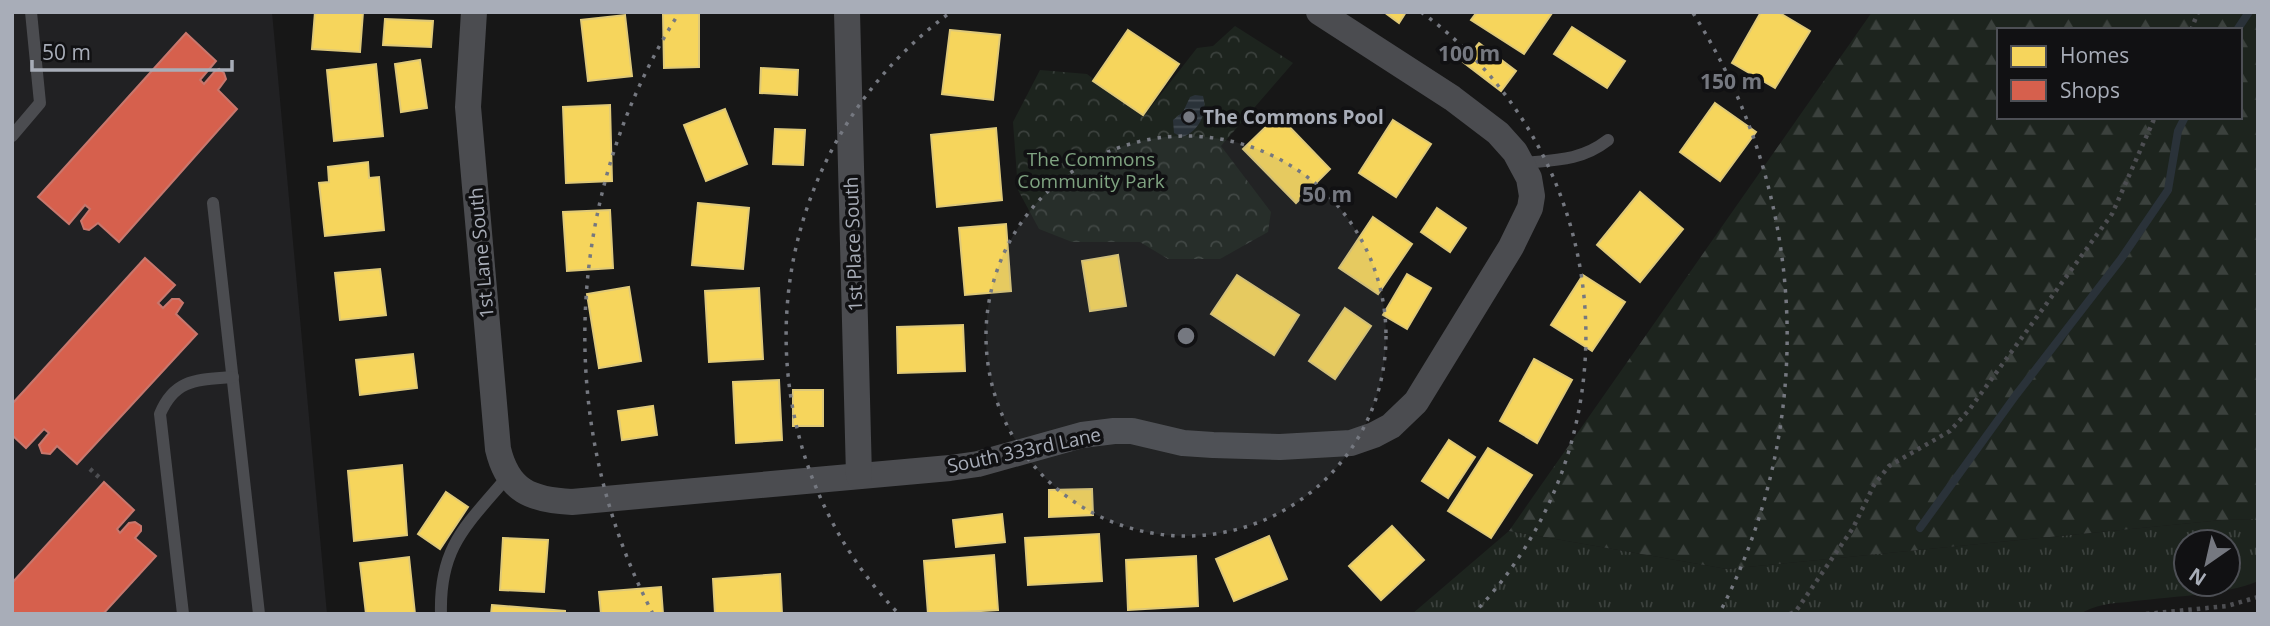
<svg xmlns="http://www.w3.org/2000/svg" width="2270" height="626" viewBox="0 0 2270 626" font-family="'Open Sans',sans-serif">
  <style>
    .built { fill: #212123 }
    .grass { fill: url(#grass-tufts); fill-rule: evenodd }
    .forest { fill: url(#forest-firs); fill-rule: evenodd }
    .park { fill: url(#park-crowns) }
    .water { fill: url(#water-rules) }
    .homes { fill: #f6d55c; stroke: #dfc978; stroke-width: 2 }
    .shops { fill: #d6604d; stroke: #c8776d; stroke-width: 2 }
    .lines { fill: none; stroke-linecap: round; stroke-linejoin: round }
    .stream { stroke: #2a3239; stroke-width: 8 }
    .path { stroke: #4d4e52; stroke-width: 4.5; stroke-dasharray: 3.5 5; stroke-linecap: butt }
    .lane { stroke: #4b4c50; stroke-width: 12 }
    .street { stroke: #4b4c50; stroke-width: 26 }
    .ring { fill: none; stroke: #757880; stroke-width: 3.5; stroke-dasharray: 3.5 7 }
    .poi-dot { fill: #757880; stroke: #111113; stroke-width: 2.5 }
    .labels { text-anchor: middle; stroke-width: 7; stroke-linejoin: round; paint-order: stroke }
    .poi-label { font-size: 19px; font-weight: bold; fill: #a8adb8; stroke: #111113; text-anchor: start }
    .park-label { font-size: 19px; fill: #7fa381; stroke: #111113 }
    .street-label { font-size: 19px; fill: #a8adb8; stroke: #111113 }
    .centre { fill: #757880; stroke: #111113; stroke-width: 3.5 }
    .ring-label { font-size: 21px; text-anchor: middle; font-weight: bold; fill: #757880; stroke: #111113; stroke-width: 7; stroke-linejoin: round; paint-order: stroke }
  </style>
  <defs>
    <pattern id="grass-tufts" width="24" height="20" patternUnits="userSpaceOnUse" patternTransform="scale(1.75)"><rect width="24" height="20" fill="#1d241e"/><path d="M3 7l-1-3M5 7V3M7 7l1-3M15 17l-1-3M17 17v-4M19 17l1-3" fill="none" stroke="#3b413d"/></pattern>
    <pattern id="forest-firs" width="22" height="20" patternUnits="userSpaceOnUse" patternTransform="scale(1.75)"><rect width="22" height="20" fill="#1d241e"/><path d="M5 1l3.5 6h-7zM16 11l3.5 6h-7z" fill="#3b413d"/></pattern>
    <pattern id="park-crowns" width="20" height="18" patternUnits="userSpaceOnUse" patternTransform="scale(1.75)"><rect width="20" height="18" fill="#1d241e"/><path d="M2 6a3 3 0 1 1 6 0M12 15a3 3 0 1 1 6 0" fill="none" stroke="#3b413d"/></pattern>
    <pattern id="water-rules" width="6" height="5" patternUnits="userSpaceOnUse" patternTransform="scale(1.75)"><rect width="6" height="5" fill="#2a3239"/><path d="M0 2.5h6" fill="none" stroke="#464d54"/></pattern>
  </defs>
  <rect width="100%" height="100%" fill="#171717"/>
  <polygon class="built" points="12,12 272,12 327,614 12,614"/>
  <path class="grass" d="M2258,519v62c-30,14 -96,16 -130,21 -16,1 -34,3 -48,12h-668l97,-83 218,38 495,-49zM2186,542h42v42h-42z"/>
  <path class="forest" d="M1872,12h386v507l-36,1 -495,49 -218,-38zM1999,30h241v87h-241z"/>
  <polygon class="park" points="1235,26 1293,63 1221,146 1271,212 1268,232 1220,259 1168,259 1140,242 1072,242 1039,229 1018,190 1013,122 1040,70 1087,74 1143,117 1197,48 1213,46"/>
  <path class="water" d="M1195,95l8,1c5,16 -4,36 -21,41l-8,-4 -1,-13 10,-8 7,-15z"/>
  <g class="homes">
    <polygon points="315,12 363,12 360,52 312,49"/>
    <polygon points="1384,12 1406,12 1399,23"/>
    <polygon points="1477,12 1551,12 1552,13 1524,54 1471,20"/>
    <polygon points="1761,12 1778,12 1810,31 1775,88 1732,63"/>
    <polygon points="699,13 699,67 664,68 663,14"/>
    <polygon points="625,15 632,76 588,81 581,20"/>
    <polygon points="385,19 433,21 431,47 383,45"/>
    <polygon points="1572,27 1625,61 1607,88 1554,54"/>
    <polygon points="950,30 1000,35 993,100 942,94"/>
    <polygon points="1128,30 1179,64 1143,115 1093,81"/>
    <polygon points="1479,43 1516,71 1501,91 1463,62"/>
    <polygon points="420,60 427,108 401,112 395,64"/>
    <polygon points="376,64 383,136 334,141 327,70"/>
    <polygon points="761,68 798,70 797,95 760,93"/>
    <polygon points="1715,103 1756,132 1720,181 1680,152"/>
    <polygon points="610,105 612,181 566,183 563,107"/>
    <polygon points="725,109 747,164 706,181 684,125"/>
    <polygon points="1278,115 1330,169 1296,203 1243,149"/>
    <polygon points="1393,120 1431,144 1396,197 1359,173"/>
    <polygon points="996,128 1002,200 937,207 931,135"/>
    <polygon points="775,129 805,130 803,165 773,164"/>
    <polygon points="368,162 369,178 379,177 384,230 325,236 319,183 329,182 328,167"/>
    <polygon points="1640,192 1683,229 1640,282 1597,245"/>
    <polygon points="698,203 749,208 743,269 692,265"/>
    <polygon points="1437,208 1466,228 1450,252 1421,232"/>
    <polygon points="610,210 613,268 567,271 563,212"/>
    <polygon points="1373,217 1412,244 1378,294 1339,268"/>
    <polygon points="1006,224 1011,291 965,295 959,228"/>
    <polygon points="1118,255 1126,306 1090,311 1082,261"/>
    <polygon points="380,269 386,315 340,320 335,273"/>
    <polygon points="1407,274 1431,288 1407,329 1383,315"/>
    <polygon points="1237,275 1299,315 1274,355 1211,314"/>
    <polygon points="1583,275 1625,302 1592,351 1551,325"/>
    <polygon points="629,287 641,361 599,368 587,294"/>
    <polygon points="759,288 763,359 709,362 705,291"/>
    <polygon points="1345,308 1371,326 1335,379 1309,361"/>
    <polygon points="963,325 965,371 898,373 897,327"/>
    <polygon points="413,354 417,388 360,395 356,360"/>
    <polygon points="1534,359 1572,380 1537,443 1500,421"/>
    <polygon points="779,380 782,440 736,443 733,382"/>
    <rect x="793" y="390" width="30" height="36"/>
    <polygon points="653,406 657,435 622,440 618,411"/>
    <polygon points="1449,440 1475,457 1448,498 1422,481"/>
    <polygon points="1488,448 1532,475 1491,538 1448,511"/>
    <polygon points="402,465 407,535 354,541 348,471"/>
    <polygon points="1092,489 1093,515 1049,517 1049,490"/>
    <polygon points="446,492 468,507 440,549 418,534"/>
    <polygon points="1002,514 1005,542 956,547 953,520"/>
    <polygon points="1392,526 1424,560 1381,600 1349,566"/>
    <polygon points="1099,534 1102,581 1028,585 1025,538"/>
    <polygon points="1269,536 1287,579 1234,601 1216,559"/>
    <polygon points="503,538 548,540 544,592 500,590"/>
    <polygon points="994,555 998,610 928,614 924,561"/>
    <polygon points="1196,556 1198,606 1128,610 1126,560"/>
    <polygon points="409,557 415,614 366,614 360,563"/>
    <polygon points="780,574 782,614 715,614 713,579"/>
    <polygon points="661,587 663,614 601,614 599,592"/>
    <polygon points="492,605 565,611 565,614 491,614"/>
  </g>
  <g class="shops">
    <polygon points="186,33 216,61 200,80 204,84 215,71 219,69 224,73 226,79 218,90 237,109 119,242 98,223 89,230 84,229 81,221 90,209 85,205 69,224 38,197"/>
    <polygon points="145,258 175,285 158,303 163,308 172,299 179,299 183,303 176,314 197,334 77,464 57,446 50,454 42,453 39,445 49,433 44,429 26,448 12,435 12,404"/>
    <polygon points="104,482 134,510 117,529 120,533 129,523 135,522 141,526 141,531 135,538 156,556 103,614 12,614 12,583"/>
  </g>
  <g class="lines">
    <g class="stream">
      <polyline points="2237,30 2249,12"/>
      <polyline points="1920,528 2016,395 2121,259 2168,190 2178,131 2185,117"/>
    </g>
    <g class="path">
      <polyline points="2191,30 2198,12"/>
      <polyline points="90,469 102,480"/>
      <polyline points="1790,614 1796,611 1853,528 1874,485 1889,466 1950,431 1969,410 2112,214 2155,117"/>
      <polyline points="2146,614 2227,606 2258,597"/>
    </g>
    <g class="lane">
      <polyline points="12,136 40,103 31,12"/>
      <path d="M1522,163c33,-3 59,-2 86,-23"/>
      <polyline points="213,203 259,614"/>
      <path d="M183,614l-23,-200c15,-36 38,-34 73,-37"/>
      <path d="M441,614c-2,-68 26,-89 67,-138"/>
    </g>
    <g class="street">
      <path d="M474,12l-6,95 30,342c10,42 33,51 74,53l378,-34 28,-4 104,-29 32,-4h18l51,12 30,2 67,2 71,-4 23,-8 17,-9 25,-24 95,-155 19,-39 2,-12 -3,-18 -14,-26 -17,-19 -46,-35 -133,-86"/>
      <polyline points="847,12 859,476"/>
    </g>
  </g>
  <circle cx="1186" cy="336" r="200" fill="#757880" fill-opacity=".12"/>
  <g class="ring">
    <circle cx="1186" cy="336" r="200"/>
    <path d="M896 611A400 400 0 0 1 951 12M1421 12A400 400 0 0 1 1476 611"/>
    <path d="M653 614A601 601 0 0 1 679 13M1693 13A601 601 0 0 1 1719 614"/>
  </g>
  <circle class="poi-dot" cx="1189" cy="117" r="7"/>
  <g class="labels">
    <g class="poi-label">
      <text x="1203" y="124">The Commons Pool</text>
    </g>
    <g class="park-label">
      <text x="1091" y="166">The Commons<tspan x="1091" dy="22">Community Park</tspan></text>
    </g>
    <g class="street-label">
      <text transform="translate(853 244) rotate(-92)" y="7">1st Place South</text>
      <text transform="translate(481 253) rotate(-95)" y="7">1st Lane South</text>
      <text transform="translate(1024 450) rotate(-12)" y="7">South 333rd Lane</text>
    </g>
  </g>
  <circle cx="1186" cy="336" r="10" class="centre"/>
  <g class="ring-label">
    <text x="1469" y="61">100 m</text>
    <text x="1731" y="89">150 m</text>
    <text x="1327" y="202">50 m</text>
  </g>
  <rect width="2270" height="626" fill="none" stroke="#a8adb8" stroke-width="28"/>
  <rect x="1997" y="28" width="245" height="91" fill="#111113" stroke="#4d4f55" stroke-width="2"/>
  <rect x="2011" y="46" width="35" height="21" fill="#f6d55c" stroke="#4d4f55" stroke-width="2"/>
  <text x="2060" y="63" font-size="21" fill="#a8adb8">Homes</text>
  <rect x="2011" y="80" width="35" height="21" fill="#d6604d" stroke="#4d4f55" stroke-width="2"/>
  <text x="2060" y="98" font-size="21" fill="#a8adb8">Shops</text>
  <g transform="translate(2207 563) rotate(214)"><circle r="33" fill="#111113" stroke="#4d4f55" stroke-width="2"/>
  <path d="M0-5L12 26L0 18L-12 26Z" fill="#757880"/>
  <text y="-10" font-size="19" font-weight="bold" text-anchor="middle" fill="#a8adb8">N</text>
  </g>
  <path d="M32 60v10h200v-10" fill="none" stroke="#a8adb8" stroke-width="3.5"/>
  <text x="42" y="60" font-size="21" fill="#a8adb8" stroke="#111113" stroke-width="5" paint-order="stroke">50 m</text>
</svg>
